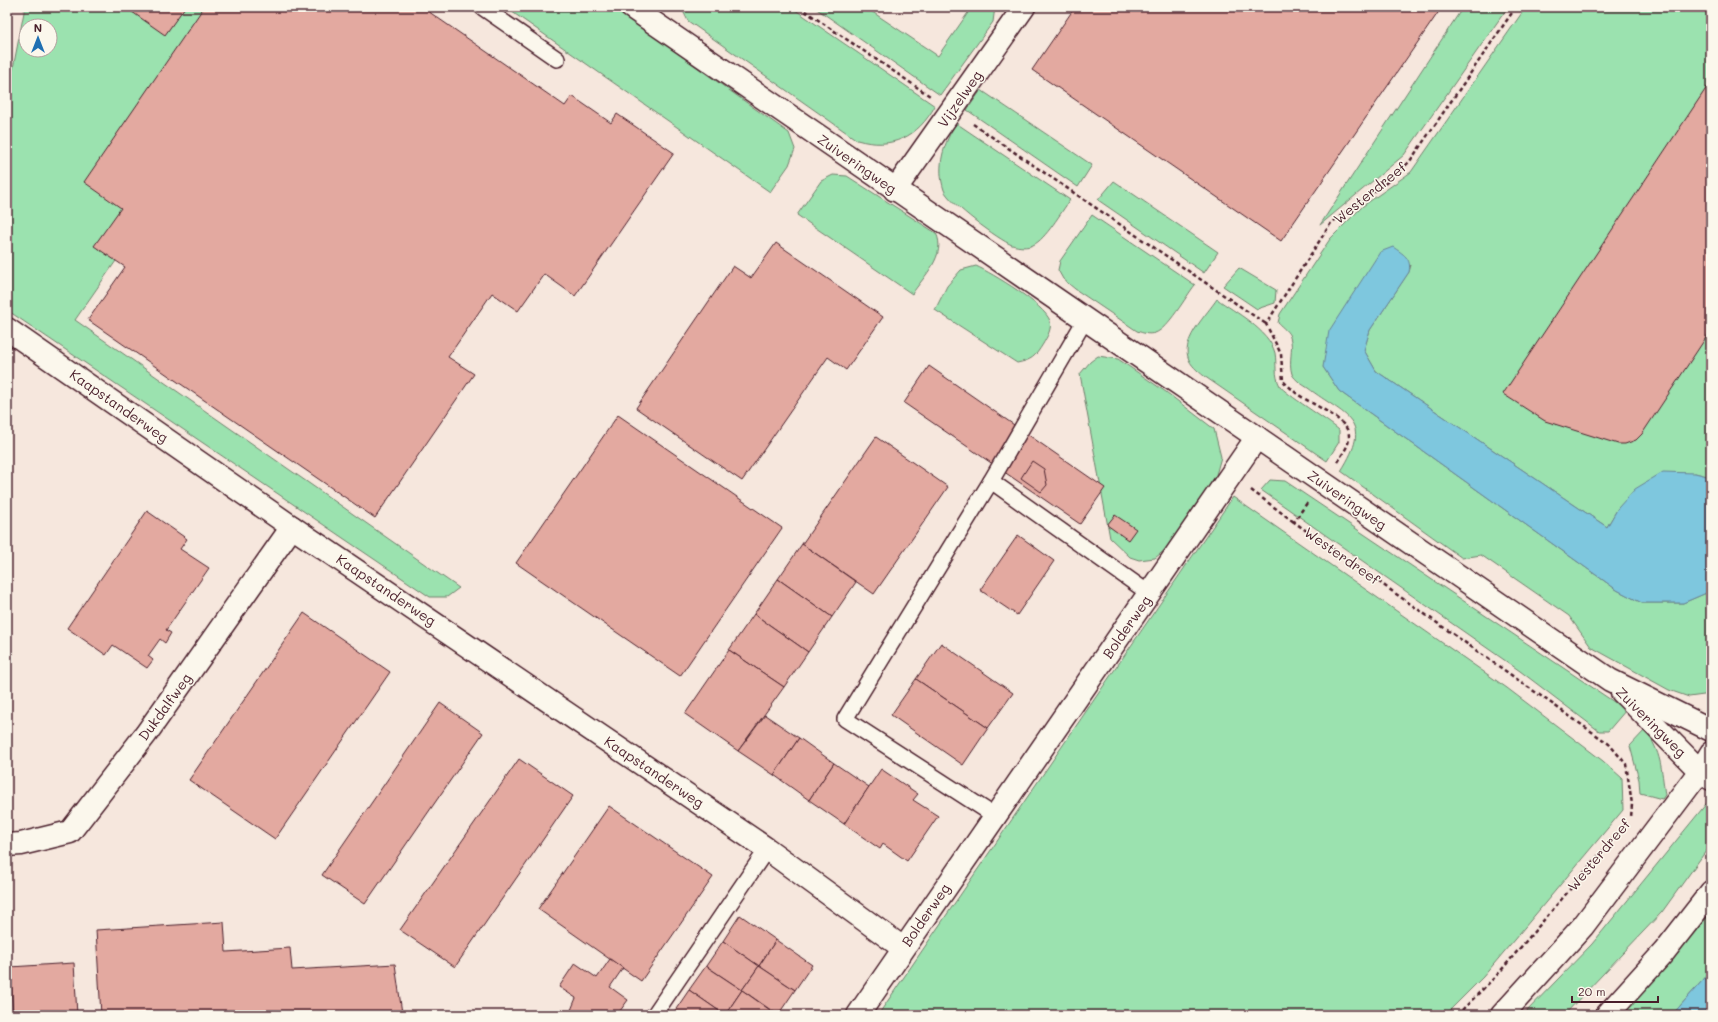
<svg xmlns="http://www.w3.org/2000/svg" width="1718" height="1022" viewBox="0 0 1718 1022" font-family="Mali,sans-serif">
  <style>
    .green { fill: #9be2af; stroke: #72806d; fill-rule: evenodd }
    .water { fill: #7ec7de; stroke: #698496 }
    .building { fill: #e3a9a0; stroke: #4a1f2b }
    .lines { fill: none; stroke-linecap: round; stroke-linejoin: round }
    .lane-casing { stroke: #4a1f2b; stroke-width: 18 }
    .street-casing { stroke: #4a1f2b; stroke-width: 25 }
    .secondary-casing { stroke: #4a1f2b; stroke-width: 25 }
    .path { stroke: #4a1f2b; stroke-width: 2.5; stroke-dasharray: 4 3; stroke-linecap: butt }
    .lane { stroke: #fbf7ec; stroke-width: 15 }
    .street { stroke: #fbf7ec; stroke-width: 22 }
    .secondary { stroke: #fbf7ec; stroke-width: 22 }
    .labels { text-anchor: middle; stroke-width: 3; stroke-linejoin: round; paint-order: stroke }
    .street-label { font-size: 14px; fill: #4a1f2b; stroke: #fbf7ec }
  </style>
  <rect width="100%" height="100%" fill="#f6e7dd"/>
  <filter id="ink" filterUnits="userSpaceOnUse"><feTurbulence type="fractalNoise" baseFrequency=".025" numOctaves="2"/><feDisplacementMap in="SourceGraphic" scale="8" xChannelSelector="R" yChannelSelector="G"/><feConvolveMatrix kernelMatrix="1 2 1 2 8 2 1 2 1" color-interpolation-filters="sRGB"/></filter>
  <g filter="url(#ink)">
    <g class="green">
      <path d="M25,7h196l39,46 -185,267 384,268 -12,9h-17l-423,-287v-211zM26,26h24v24h-24z"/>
      <polygon points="505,7 613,7 789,133 795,149 789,165 770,192"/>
      <path d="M683,7h108l144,99c-17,31 -43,44 -78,34l-169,-119 -5,-10z"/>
      <polygon points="814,7 865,7 938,56 972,7 995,7 993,22 940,95"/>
      <polygon points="1463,7 1508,7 1404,155 1320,225"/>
      <path d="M1526,7l185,1v469l-16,-4 -77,35 -11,19 -231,-156 -12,-21 6,-20 39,-58 2,-7 -88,102 16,24 278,199 25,13h41l28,-12v103l-22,3 -20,-7 -78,-43 -22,-31 -88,-61 -19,3 -121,-87c33,-52 5,-54 -33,-83 -5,-3 -13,-8 -16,-14 -4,-12 2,-26 -2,-37 -1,-5 -8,-10 -12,-14l2,-9 50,-75 33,-33 48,-34z"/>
      <polygon points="981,90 1092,165 1078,187 967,110"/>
      <path d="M956,123l114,77c-9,12 -24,39 -37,45 -6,3 -14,2 -21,0 -13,-5 -63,-42 -68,-55 -8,-24 0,-47 12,-67z"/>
      <path d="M833,175l14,1 89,57c11,22 -12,43 -24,61l-115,-79 24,-34z"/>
      <polygon points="1114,181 1218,252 1204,273 1098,200"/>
      <path d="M1092,215l103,70c-9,11 -27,44 -40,48 -7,2 -12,0 -18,-2l-62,-42 -12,-10 -5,-9 2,-9z"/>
      <path d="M976,266c16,7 69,39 74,55 2,8 -3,16 -7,23 -8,13 -11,16 -26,19l-82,-53 12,-24 14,-16z"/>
      <polygon points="1239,268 1276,290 1275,303 1257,309 1223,286"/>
      <path d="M1217,299c18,13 52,31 58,54 2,11 -1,22 5,33 4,7 49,35 59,44v12l-12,19 -123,-85c-6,-5 -14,-11 -16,-19 -6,-18 19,-43 29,-58z"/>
      <polygon points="1098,356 1118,359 1166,392 1214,429 1221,457 1214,482 1170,546 1155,558 1139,560 1130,557 1110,538 1080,374 1090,362"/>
      <polygon points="1270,480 1285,481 1626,710 1608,731 1599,731 1520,671 1261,490"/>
      <polygon points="1233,497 1507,688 1603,761 1622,778 1623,810 1483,977 1445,1015 878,1015"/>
      <path d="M1645,730c17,23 16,38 20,65l-3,4 -22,-6 -1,-13 -9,-34z"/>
      <polygon points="1711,798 1711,844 1662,912 1564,1015 1523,1015 1592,944"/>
      <polygon points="1711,913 1711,971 1672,1015 1623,1015"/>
    </g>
    <g class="water">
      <path d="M1393,247c10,7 19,11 16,25l-39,58 -6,20 12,21 231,156 11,-19 17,-19 28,-17 32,1 16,4v114l-28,12h-41l-25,-13 -278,-199 -16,-24 6,-36 51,-79z"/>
      <polygon points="1711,971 1711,1015 1672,1015"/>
    </g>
    <g class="building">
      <polygon points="125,7 185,7 165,35"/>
      <polygon points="204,7 422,7 565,106 572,96 611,123 617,114 674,153 575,296 544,274 518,311 492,293 448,357 474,374 375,518 88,320 125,267 94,246 121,208 84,182"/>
      <polygon points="1075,7 1442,7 1281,241 1032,70"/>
      <polygon points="1707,87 1711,89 1711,330 1642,434 1636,440 1625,444 1618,444 1545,421 1503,394"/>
      <polygon points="776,243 883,317 846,370 828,357 742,481 636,408 733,266 751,278"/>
      <polygon points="929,366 1105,488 1080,524 904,403"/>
      <polygon points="618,415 782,528 680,676 516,563"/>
      <polygon points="876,437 948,487 874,594 802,544"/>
      <polygon points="1032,461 1044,469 1047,485 1041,492 1021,478"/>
      <polygon points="147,511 187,539 180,549 209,568 166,630 171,633 165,643 160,639 148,656 153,660 147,668 113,645 106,655 67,628"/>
      <polygon points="1115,515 1136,529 1128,540 1107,525"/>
      <polygon points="1018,535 1054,561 1017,615 980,590"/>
      <polygon points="802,544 856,582 832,617 778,579"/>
      <polygon points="778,579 832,617 808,652 754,614"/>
      <polygon points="304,613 390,672 275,839 189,780"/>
      <polygon points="754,614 808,652 784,687 729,650"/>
      <polygon points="941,643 1013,693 988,728 916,679"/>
      <polygon points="729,650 784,687 738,751 685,714"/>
      <polygon points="916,679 988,728 963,765 891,715"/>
      <polygon points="440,703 483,733 365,904 322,875"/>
      <polygon points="765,715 799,738 774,775 738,751"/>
      <polygon points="799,738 834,763 809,800 774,775"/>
      <polygon points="519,759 573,796 455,967 400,930"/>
      <polygon points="834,763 869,787 844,824 809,800"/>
      <polygon points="881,769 918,794 913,800 938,816 907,861 883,844 880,849 844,824"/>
      <polygon points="609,806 713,877 641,981 538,909"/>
      <polygon points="740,915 776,940 759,966 723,941"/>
      <polygon points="224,922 226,952 290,948 292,970 395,964 402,1013 387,1015 101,1015 96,930"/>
      <polygon points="776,940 812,965 795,990 759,966"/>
      <polygon points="723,941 759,966 742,990 706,966"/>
      <polygon points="610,959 623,968 610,987 628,1000 617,1015 569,1015 576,998 559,987 575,963 597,978"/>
      <polygon points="74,963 77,1015 13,1015 10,967"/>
      <polygon points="706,966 742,990 725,1015 689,990"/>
      <polygon points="759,966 795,990 778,1015 742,990"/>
      <polygon points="689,990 725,1015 672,1015"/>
      <polygon points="742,990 777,1015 725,1015"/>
    </g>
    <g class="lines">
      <defs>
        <g id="lane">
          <polyline points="482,7 557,59"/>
          <polyline points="991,481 1150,594"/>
          <polyline points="995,816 845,719 991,481 1085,320"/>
          <polyline points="654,1015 767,849"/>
        </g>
        <g id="street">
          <polyline points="895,190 1024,7"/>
          <polyline points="7,329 292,527 767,849 903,948"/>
          <polyline points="7,845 21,844 70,832 146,734 292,527"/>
          <polyline points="858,1015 1257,437"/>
        </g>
        <g id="secondary">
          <polyline points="631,7 1610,680 1711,730"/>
          <polyline points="1622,692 1700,771 1711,779"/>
          <polyline points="1502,1015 1583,926 1700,771 1711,753"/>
          <polyline points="1607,1015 1664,952 1711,892"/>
        </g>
      </defs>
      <use href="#lane" class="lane-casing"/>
      <use href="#street" class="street-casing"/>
      <use href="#secondary" class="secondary-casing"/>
      <g class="path">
        <polyline points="799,7 930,96"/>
        <polyline points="973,124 1266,324"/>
        <path d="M1337,462c5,-8 12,-15 12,-25 1,-18 -39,-33 -53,-44 -4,-4 -9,-8 -13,-12l-2,-27 -15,-30 65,-101 63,-46 16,-16 106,-154"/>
        <polyline points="1251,490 1294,522"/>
        <polyline points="1307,503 1294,522 1609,744 1626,764 1632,804 1631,818"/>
        <polyline points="1457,1015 1498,974 1617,834"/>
      </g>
      <use href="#lane" class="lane"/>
      <use href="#street" class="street"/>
      <use href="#secondary" class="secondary"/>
    </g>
  </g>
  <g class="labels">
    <g class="street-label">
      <text transform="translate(960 99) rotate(-55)" y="5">Vijzelweg</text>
      <text transform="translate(857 164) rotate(35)" y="5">Zuiveringweg</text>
      <text transform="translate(1370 193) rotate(-39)" y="5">Westerdreef</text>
      <text transform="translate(119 406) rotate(35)" y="5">Kaapstanderweg</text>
      <text transform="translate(1347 500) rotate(35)" y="5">Zuiveringweg</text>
      <text transform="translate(1342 556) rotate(35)" y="5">Westerdreef</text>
      <text transform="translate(386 590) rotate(34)" y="5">Kaapstanderweg</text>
      <text transform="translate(1127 627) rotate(-55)" y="5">Bolderweg</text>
      <text transform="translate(165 707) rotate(-54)" y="5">Dukdalfweg</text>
      <text transform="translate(1651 722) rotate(45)" y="5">Zuiveringweg</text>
      <text transform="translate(654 772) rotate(34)" y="5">Kaapstanderweg</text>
      <text transform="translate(1599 855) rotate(-50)" y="5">Westerdreef</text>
      <text transform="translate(926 915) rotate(-55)" y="5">Bolderweg</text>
    </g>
  </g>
  <rect width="1718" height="1022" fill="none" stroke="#fbf7ec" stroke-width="24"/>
  <rect x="12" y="12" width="1694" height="998" fill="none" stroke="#4a1f2b" stroke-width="1.5" filter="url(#ink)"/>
  <g transform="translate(38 38)"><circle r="19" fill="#fbf7ec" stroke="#b4a19f"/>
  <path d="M0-3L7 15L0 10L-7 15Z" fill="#1f6fb2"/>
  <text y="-6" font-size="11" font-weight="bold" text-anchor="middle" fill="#4a1f2b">N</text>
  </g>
  <path d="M1572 996v6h86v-6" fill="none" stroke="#4a1f2b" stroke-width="2"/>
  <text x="1578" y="996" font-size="12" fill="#4a1f2b" stroke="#fbf7ec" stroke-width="3" paint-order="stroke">20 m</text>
</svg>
